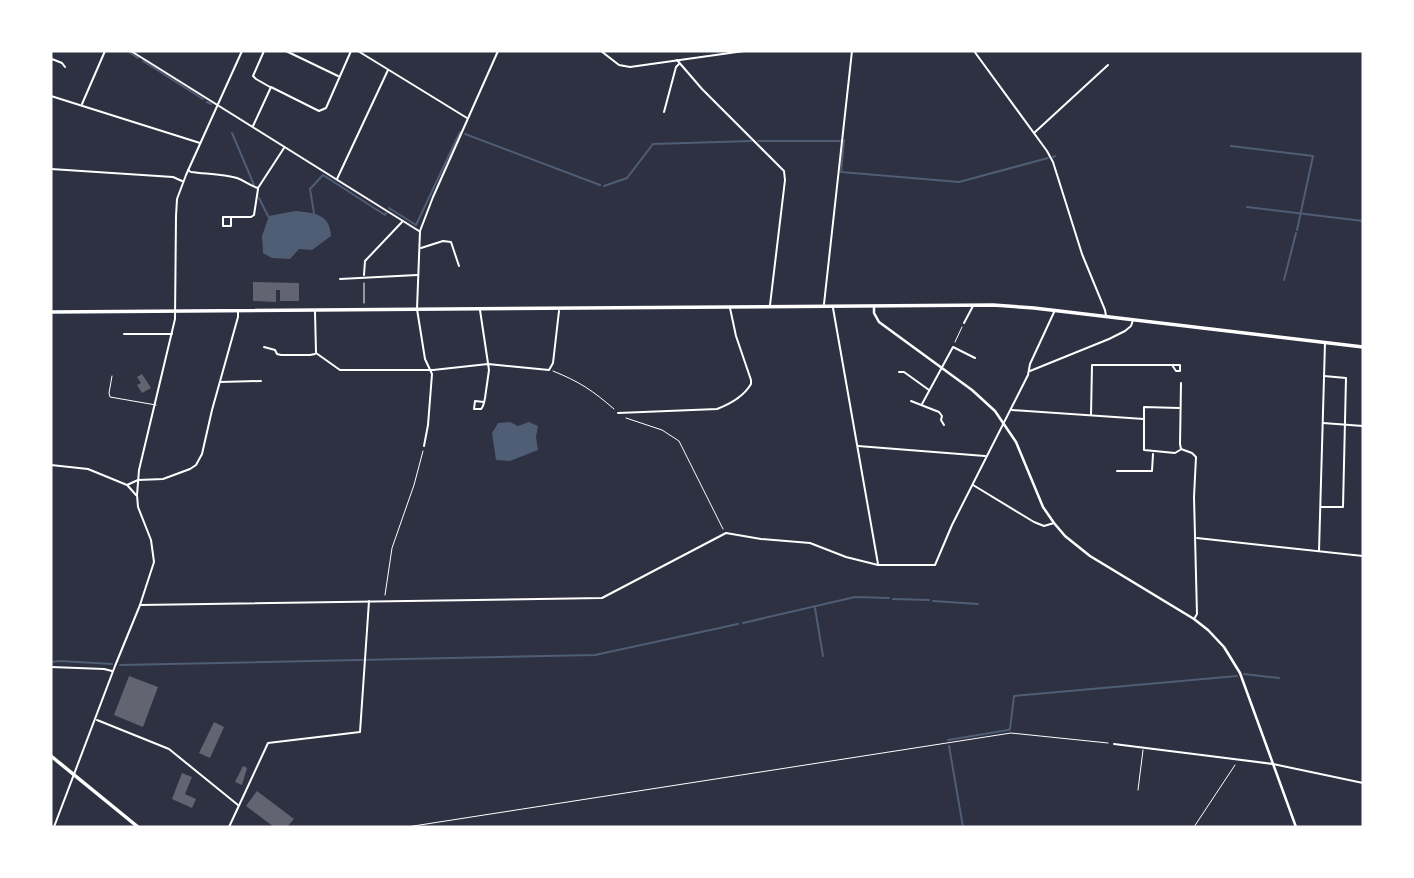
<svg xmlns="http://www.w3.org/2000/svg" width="1414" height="878" viewBox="0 0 1414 878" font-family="'Noto Serif',serif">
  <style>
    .water { fill: #4f5d75 }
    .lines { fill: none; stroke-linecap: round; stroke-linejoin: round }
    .stream { stroke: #4f5d75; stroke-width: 2 }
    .building { fill: #626471 }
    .path { stroke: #fff; stroke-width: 1 }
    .service { stroke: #fff; stroke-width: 1 }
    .minor { stroke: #fff; stroke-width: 2 }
    .tertiary { stroke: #fff; stroke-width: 2.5 }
    .primary { stroke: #fff; stroke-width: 3.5 }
  </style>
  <rect width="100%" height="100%" fill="#2d3142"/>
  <g class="water">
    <path d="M295,211c18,2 35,2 36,25l-19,14 -13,-1 -9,10 -18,-1 -9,-5 -1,-17 7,-20z"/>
    <polygon points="510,422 518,426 529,422 538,426 536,437 538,450 510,461 496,460 492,433 498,423"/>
  </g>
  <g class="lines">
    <g class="stream">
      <polyline points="129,52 138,58"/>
      <polyline points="143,61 203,99"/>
      <polyline points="207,102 211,104"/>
      <polyline points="232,133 254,185"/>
      <polyline points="465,134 600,185"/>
      <polyline points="844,140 841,172 959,182 1048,158"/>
      <polyline points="758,141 840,141"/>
      <polyline points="1231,146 1313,156 1297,230"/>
      <polyline points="1053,157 1055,156"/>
      <polyline points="604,186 627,178 653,144 751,141"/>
      <polyline points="259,198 269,218"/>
      <polyline points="1247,207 1363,221"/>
      <polyline points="389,208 416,225 460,132"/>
      <polyline points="314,213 310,189 323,175 385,215 386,213"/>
      <polyline points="1284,280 1296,233"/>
      <polyline points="893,599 929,600"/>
      <polyline points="933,601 978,604"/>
      <polyline points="815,608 823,656"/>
      <polyline points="743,623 855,597 889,598"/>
      <polyline points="51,662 60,661 112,664"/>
      <polyline points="120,665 595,655 738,624"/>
      <polyline points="1244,674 1279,678"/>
      <polyline points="948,740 1008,730 1010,729 1014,696 1237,676"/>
      <polyline points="949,746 963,827"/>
      <polyline points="1059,827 1063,827"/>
    </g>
  </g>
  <g class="building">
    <polygon points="253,282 299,283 299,301 280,301 280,290 276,290 276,302 253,301"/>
    <polygon points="142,374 151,388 142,393 137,385 141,383 137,377"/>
    <polygon points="129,676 158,687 143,727 114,715"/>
    <polygon points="214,722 224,727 210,758 199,753"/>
    <polygon points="243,766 247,768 242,785 235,782"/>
    <polygon points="182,773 192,777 185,794 196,799 192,808 172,799"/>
    <polygon points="257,791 294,819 287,827 274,827 246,806"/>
  </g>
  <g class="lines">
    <g class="path">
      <polyline points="364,303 364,283"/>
      <polyline points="955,342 962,327"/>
      <path d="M553,371c27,11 39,19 61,38"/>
      <polyline points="626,418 662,430 679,441 723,529"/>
      <polyline points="385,595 392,548 414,485 423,451"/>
      <polyline points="407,827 1011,733 1108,743"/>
      <polyline points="1194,827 1235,765"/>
    </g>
    <g class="service">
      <polyline points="112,376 109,393 110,397 156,405"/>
      <polyline points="1138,790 1143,750"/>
    </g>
    <g class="minor">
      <polyline points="131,51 419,231"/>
      <polyline points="264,51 253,76 256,79 270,87"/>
      <polyline points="286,51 338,76"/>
      <polyline points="358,51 467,118"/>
      <polyline points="601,51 619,65 630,67 744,51"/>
      <polyline points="974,51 1047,151 1053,162 1082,254 1105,310 1106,316"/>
      <polyline points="677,60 702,89 784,171 785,180 770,305"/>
      <polyline points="51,61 52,59 62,63 65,67"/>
      <polyline points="51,96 200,143"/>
      <polyline points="82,104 105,51"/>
      <polyline points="664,112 676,67 679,64"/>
      <polyline points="253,126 271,87 319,111 326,108 351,51"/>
      <polyline points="1034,133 1108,65"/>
      <polyline points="51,169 173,177 182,181"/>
      <path d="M188,170l3,2c15,2 32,2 46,6 8,3 13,8 21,10l26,-40"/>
      <polyline points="337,179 388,70"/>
      <polyline points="231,217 231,226 223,226 223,217 251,217 254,215 258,189"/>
      <polyline points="421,248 443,241 451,242 459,266"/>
      <polyline points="364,275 365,261 402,222"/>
      <polyline points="340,279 417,275"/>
      <polyline points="824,304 852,51"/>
      <polyline points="833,308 878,564"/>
      <path d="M480,310l9,60 -4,28c-1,4 -1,8 -4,11h-7l1,-8 9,1"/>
      <polyline points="315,312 316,352"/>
      <polyline points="964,323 973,306"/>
      <polyline points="124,334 172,334"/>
      <polyline points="264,347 275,350 277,354 281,355 310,355 315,354"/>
      <polyline points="316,353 340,370 433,370 488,364 549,370 553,363 559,311"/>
      <polyline points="1030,371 1109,339 1125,331 1131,326 1133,320"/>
      <polyline points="899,372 904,372 929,390"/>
      <polyline points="220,382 261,381"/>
      <polyline points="1181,383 1180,444 1181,449 1192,453 1196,457 1194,497 1197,614 1194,619"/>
      <polyline points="911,401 939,412 942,416 941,420 944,425"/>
      <polyline points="922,404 953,347 975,358"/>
      <polyline points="1179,408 1144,407 1144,450 1175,453 1180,450"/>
      <polyline points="1012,410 1144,419"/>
      <path d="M618,413l99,-4c13,-5 27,-13 34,-25v-4l-15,-44 -6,-28"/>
      <polyline points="1091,415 1092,365 1180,365 1180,371 1176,371 1172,365"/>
      <polyline points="1323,423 1363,426"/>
      <polyline points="424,446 428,425 432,374 425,359 417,309 420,231 433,197 498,51"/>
      <polyline points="858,446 985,456"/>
      <polyline points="51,465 88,469 127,485 138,480 163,479 190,469 196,465 202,454 212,410 238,317 238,311"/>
      <polyline points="1117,471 1152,471 1153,454"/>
      <polyline points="973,485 1034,522 1044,526 1054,523"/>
      <polyline points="128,486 136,495"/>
      <polyline points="1321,507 1343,507 1346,378 1324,376"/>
      <polyline points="1197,538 1363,556"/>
      <polyline points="1319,551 1325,343"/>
      <polyline points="140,605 602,598 726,533 761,539 810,543 846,557 878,565 935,565 952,525 1028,375 1030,364 1055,310"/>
      <polyline points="51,667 104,669 112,671"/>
      <polyline points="97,720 169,749 238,805"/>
      <polyline points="1114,744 1273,764 1363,783"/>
      <polyline points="54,827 115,666 140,605 154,562 151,540 138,507 137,495 139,470 175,319 176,216 177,199 186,175 242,51"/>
      <polyline points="229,827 268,743 360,732 369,601"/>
    </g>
    <polyline class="tertiary" points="874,307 874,313 879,322 972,390 995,411 1016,442 1043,507 1054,523 1065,536 1090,556 1194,619 1208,630 1224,647 1240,673 1296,827"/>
    <g class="primary">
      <polyline points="51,312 993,305 1034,308 1363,347"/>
      <polyline points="51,756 138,827"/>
    </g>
  </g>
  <rect width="1414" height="878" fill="none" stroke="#ffffff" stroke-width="105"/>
</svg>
